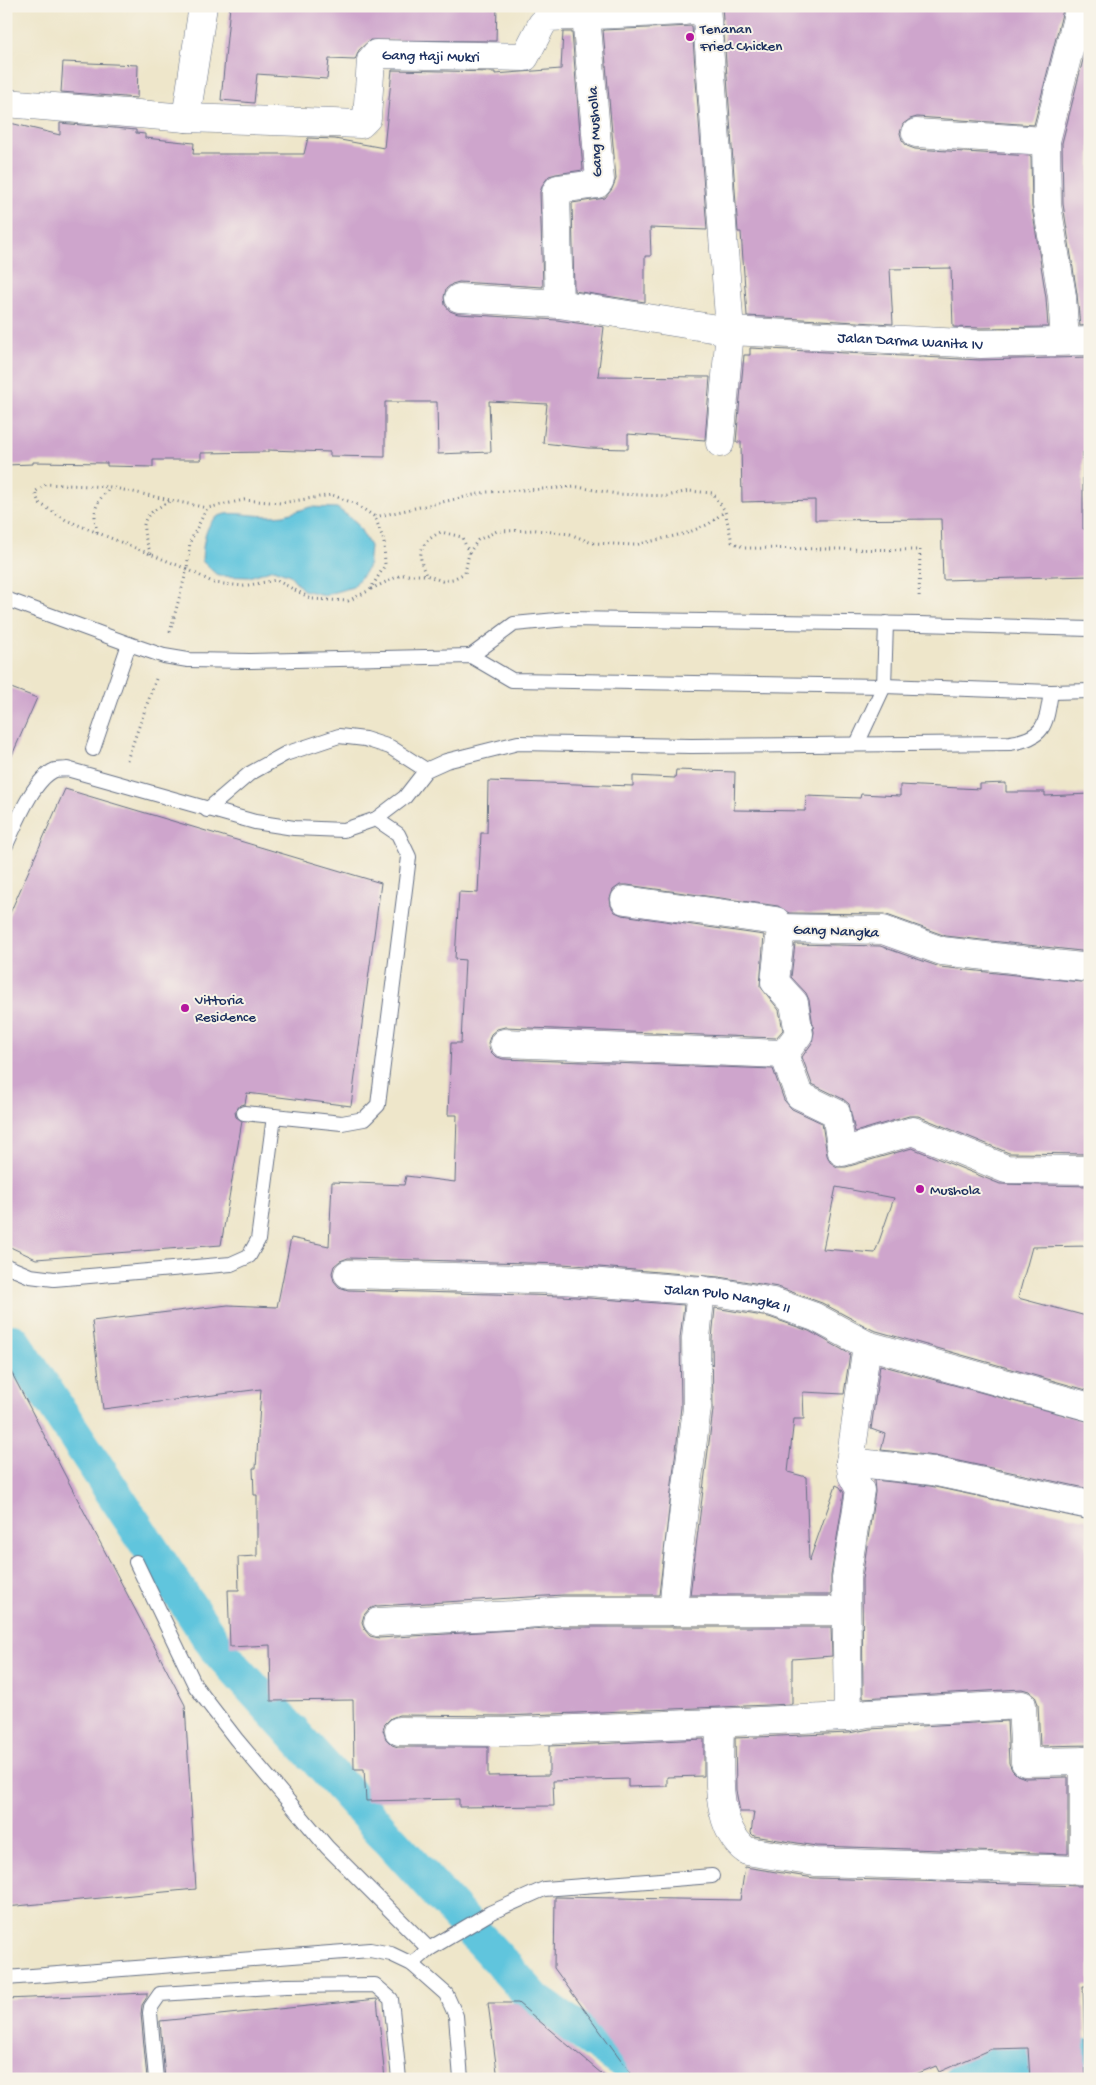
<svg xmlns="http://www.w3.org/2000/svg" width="1096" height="2085" viewBox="0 0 1096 2085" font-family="'Gochi Hand',sans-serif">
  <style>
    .water { fill: #60c5dd; stroke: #3e7a9e }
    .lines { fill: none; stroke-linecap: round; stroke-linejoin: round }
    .canal { stroke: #60c5dd; stroke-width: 36 }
    .building { fill: #cea5cc; fill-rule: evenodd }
    .lane-casing { stroke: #656f84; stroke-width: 16 }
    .street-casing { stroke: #656f84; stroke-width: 29 }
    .path { stroke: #656f84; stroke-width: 3; stroke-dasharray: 1 4; stroke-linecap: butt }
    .lane { stroke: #fff; stroke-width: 14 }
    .street { stroke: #fff; stroke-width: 28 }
    .poi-dot { fill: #b5179e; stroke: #f7f3e8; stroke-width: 2 }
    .labels { text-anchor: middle; stroke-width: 4; stroke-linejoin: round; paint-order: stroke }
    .poi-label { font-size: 15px; fill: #1b2f5e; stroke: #f7f3e8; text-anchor: start }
    .street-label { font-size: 15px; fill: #1b2f5e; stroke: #f7f3e8 }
  </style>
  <rect width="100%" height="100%" fill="#f7f3e8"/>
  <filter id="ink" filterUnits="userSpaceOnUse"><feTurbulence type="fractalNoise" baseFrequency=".02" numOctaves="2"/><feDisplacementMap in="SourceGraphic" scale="10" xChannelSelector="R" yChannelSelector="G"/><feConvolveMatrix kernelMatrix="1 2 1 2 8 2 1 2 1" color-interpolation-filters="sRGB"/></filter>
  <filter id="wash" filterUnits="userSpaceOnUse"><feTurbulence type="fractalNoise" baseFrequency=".0096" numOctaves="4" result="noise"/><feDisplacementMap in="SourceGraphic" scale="20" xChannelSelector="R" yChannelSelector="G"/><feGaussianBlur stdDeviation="1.12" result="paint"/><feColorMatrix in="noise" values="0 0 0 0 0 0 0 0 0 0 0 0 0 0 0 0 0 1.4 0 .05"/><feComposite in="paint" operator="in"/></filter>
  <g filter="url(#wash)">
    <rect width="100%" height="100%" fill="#eee6ca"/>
    <path class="water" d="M310,507l27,1 19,14 14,24 -2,22 -15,19 -29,8 -21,-5 -13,-15 -17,-6 -24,8 -31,-1 -16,-15c3,-70 35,-40 82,-46 8,-2 17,-5 26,-8z"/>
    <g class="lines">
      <g class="canal">
        <polyline points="6,1343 13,1342 218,1650 536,2001 649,2079"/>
        <polyline points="963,2079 992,2063 1090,2057"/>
      </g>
    </g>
    <g id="blocks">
      <g class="building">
        <polygon points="230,6 497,6 496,41 370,40 359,50 355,60 329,59 327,79 257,74 254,103 221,100"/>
        <polygon points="722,6 1064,6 1034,125 917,117 910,119 903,124 900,133 902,140 907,146 915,149 1031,156 1032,207 1046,298 1048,327 981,328 953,327 951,268 890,269 893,324 747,316 741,232 738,232"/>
        <polygon points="692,26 707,230 650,228 651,256 645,256 645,302 574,291 572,203 605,198 612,189 616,179 603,30"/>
        <polygon points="563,32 572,32 583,170 556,174 549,176 543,184 540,192 543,287 459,282 452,284 446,289 444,297 445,305 450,311 458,314 557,320 604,327 598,376 710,377 705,440 628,434 628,449 588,448 543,443 547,404 489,401 491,452 438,454 437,402 385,402 385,457 330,456 330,452 268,450 268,452 201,453 201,460 153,460 153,467 107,466 107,463 33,462 33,464 6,465 6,122 60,135 60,123 136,130 136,133 145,134 145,138 194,143 193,154 304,154 308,138 335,139 384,148 392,70 495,72 495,74 561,69"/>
        <polygon points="1086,48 1090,48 1090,325 1080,326 1077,294 1063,204 1062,143"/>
        <polygon points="63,62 138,65 137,98 61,92"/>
        <polygon points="750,348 980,360 1090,357 1090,451 1083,452 1083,529 1090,529 1090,576 943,580 941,519 815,520 815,500 742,502 741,442 736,442 744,355 750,355"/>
        <polygon points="6,686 37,698 6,769"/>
        <path d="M676,770l59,2 -1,38 71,1 1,-15 54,2 1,-4 39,2v-11l80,4v-5l26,-1v9h39v4l45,-2v158l-144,-16 -62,-22 -95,-1 -11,-7 -151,-21h-7l-7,5 -3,8 1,8 4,6 7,3 142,20 -4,51 19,24 4,20 -7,8 -271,-11 -8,2 -6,5 -3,9 2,8 5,5 8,3 270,10 11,31 8,9 30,14 5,32 3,7 7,5h9l66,-19 88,36 90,2v60l-58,1 -14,51 72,19v74l-217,-61 -51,-27 -44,-16 -59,-10 -156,-13 -215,-6 -8,3 -6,5 -2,7 2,8 5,6 9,3 214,6 122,9 -4,33 1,69 -22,188h-96l-186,11 -8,3 -5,6 -2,7 3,8 5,6 9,2 185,-11h267l1,29 -40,3v45l-287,12 -106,-1 -8,3 -6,6 -2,6 3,9 6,6 6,2h90v29l61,-1v-29l155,-7v37l-37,1v9l-39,1v-8l-75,2 1,25 -95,1v-8l-93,2 -2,-32h-10l-1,-69 -82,1 -1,-56 -40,2 -2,-57h11l-1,-33 19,-1v-61h-3l-1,-27h3l5,-79 -158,20 -11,-88 136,-16 49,2 14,-69 38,8 3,-64 72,3 2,-9 49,6 2,-67h-9l3,-72h10l4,-83 -10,-1 4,-67 19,1 3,-60h6l1,-52 145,5v-10l42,2zM836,1187l58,11 -19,55 -52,-4z"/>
        <polygon points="65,789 381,883 351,1106 247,1093 245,1104 240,1105 235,1112 236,1117 242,1121 221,1245 36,1259 6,1245 6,922"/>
        <polygon points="795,944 880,946 940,967 1090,983 1090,1154 1009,1153 918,1116 909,1116 855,1132 849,1104 843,1099 812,1084 802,1057 812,1043 814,1032 809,1000 806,993 791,977"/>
        <polygon points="715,1308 769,1317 809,1331 850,1354 844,1394 803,1392 804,1419 794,1419 788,1472 806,1477 809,1562 836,1485 840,1487 844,1493 831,1576 831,1595 690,1595 713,1410 712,1339"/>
        <polygon points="6,1362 185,1705 196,1889 6,1907"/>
        <polygon points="880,1365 1090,1422 1090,1489 935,1456 881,1450 885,1434 871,1429"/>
        <polygon points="874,1480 930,1486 1090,1520 1090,1542 1086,1542 1087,1603 1090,1604 1090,1745 1040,1746 1038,1704 1035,1696 1029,1691 1022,1689 863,1698 862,1579 875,1492"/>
        <polygon points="1007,1721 1009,1763 1012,1770 1017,1775 1025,1778 1068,1777 1068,1854 816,1846 754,1836 751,1833 754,1812 740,1812 736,1790 735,1738 849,1733 870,1729"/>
        <polygon points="745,1867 814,1878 1081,1886 1090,1883 1090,1986 1083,1986 1086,2079 1030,2079 1028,2048 991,2049 939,2072 936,2066 904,2079 635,2079 554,1968 555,1897 740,1900"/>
        <polygon points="147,1993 147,1997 142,2005 141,2014 147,2079 6,2079 6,1999"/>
        <polygon points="377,1999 385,2079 165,2079 160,2021"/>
        <polygon points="488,2003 518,2003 608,2079 498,2079"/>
      </g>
    </g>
  </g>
  <g filter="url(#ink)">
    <use href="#blocks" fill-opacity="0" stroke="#656f84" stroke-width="1"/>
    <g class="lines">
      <defs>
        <g id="lane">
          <polyline points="6,599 129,644 164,656 188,660 250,661 471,656 512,680 884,686 1051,692 1090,691"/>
          <polyline points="471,656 514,624 567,619 919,624 1090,629"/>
          <polyline points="857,744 884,686 886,623"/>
          <polyline points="93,749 129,644"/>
          <polyline points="207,810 249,774 285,754 339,736 365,739 390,747 426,770"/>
          <path d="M6,845c10,-21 27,-66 49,-75 4,-1 9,0 12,-1l188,53 39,6 50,2 32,-11 29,-22 21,-27 20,-9 72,-18 173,3 319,-3c36,-5 36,-20 41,-51"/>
          <polyline points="244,1113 342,1123 364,1119 378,1105 409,857 398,834 376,819"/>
          <polyline points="6,1266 30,1276 54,1279 231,1264 249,1256 258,1240 274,1116"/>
          <polyline points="136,1562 196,1687 236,1739 327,1847 429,1949"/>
          <polyline points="412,1964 429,1949 490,1913 544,1889 712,1876"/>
          <polyline points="6,1978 370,1950 391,1954 412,1964 446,1994 456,2016 461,2079"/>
          <polyline points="156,2079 150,2013 151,2007 160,1994 286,1986 375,1985 391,1999 399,2079"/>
        </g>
        <g id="street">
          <polyline points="706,6 730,331 720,443"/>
          <path id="s1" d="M6,103l180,15 175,6 6,-6 4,-58 5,-6 149,3 17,-33 7,-7 136,-6 21,-3"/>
          <polyline points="186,118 203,6"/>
          <polyline points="916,133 1046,141"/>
          <path id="s2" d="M459,298l100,6 171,27 251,13 109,-3"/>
          <polyline points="559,304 556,192 558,189 597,184 600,180 586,15"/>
          <polyline points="1065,341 1062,296 1047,205 1046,141 1080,6"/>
          <polyline points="625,900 776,921 781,928"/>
          <polyline points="1090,968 942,951 883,930 781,928 775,982 794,1003 799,1034 784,1054 799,1095 836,1113 842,1152 913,1131 1006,1169 1090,1170"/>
          <polyline points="504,1043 784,1054"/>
          <path id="s3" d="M348,1274l215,6 153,12 57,10 42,15 52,28 223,62"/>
          <polyline points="867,1345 850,1462 852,1475 860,1490 846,1578 848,1717 868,1713 1022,1705 1025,1762 1090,1761"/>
          <polyline points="850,1462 932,1471 1090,1505"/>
          <polyline points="673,1611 679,1549 697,1408 696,1338 701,1290"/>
          <polyline points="378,1622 513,1615 563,1611 846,1611"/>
          <path d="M720,1723c0,37 -8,104 27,128l68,11 266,8 3,-4v-105"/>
          <polyline points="399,1731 505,1732 848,1717"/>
        </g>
      </defs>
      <use href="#lane" class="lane-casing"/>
      <use href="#street" class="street-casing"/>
      <g class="path">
        <polyline points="375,517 487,492 578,487 617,494 667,496 689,491 713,493 725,511 732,542 745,548 920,550 919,600"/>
        <path d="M97,532c-4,-22 -3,-28 13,-44"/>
        <polyline points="469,553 478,540 497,531 536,530 570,534 592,543 635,545 687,533 709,524 725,511"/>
        <path d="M151,554c-12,-32 -11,-37 19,-53"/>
        <path d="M371,589l30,-14h25l16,6 11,-2 12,-6 4,-20 -7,-16 -21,-5c-21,10 -25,22 -15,43"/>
        <polyline points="170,632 187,569 214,583 244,586 276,580 312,599 348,601 370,590 385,565 384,541 375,517 356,504 332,495 281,503 244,500 207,508 190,542 187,569 66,520 39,503 35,492 46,484 110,487 207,508"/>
        <polyline points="127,760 156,679"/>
      </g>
      <use href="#lane" class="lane"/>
      <use href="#street" class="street"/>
    </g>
  </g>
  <g class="poi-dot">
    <circle cx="690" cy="37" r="5"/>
    <circle cx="185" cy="1008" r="5"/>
    <circle cx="920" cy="1189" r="5"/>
  </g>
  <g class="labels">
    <g class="poi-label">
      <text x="700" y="33">Tenanan<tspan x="700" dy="17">Fried Chicken</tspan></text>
      <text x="195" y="1004">Vittoria<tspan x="195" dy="17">Residence</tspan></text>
      <text x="930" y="1194">Mushola</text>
    </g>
    <g class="street-label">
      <text dy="5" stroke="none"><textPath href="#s1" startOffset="485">Gang Haji Mukri</textPath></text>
      <text transform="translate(594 132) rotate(-93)" y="5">Gang Musholla</text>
      <text dy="5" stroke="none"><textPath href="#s2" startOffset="454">Jalan Darma Wanita IV</textPath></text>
      <text transform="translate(836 930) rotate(2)" y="5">Gang Nangka</text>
      <text dy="5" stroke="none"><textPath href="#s3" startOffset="381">Jalan Pulo Nangka II</textPath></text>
    </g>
  </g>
  <rect width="1096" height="2085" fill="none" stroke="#f7f3e8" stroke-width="25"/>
</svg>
